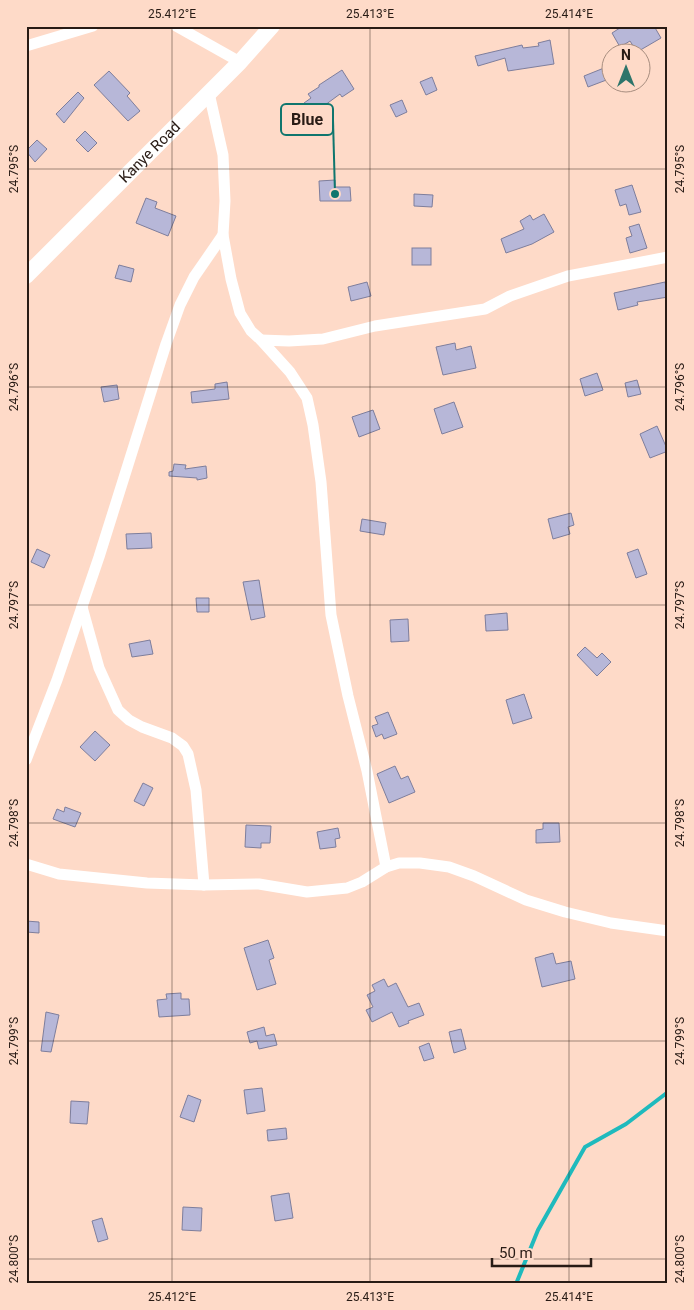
<svg xmlns="http://www.w3.org/2000/svg" width="694" height="1310" viewBox="0 0 694 1310" font-family="Roboto,sans-serif">
  <style>
    .lines { fill: none; stroke-linecap: round; stroke-linejoin: round }
    .stream { stroke: #1fbabd; stroke-width: 4 }
    .building { fill: #b7b7d8; stroke: #7e7e9c }
    .street { stroke: #fff; stroke-width: 11 }
    .secondary { stroke: #fff; stroke-width: 16 }
    .ticks { fill: none; stroke: #281b15; stroke-width: 1; stroke-opacity: 0.45 }
    .labels { text-anchor: middle; stroke-width: 4; stroke-linejoin: round; paint-order: stroke }
    .street-label { font-size: 15px; fill: #281b15; stroke: #fedac8 }
    .leader { fill: none; stroke: #0f766e; stroke-width: 2 }
    .callout-dot { fill: #0f766e; stroke: #fedac8; stroke-width: 2 }
    .callout { fill: #fedac8; stroke: #0f766e; stroke-width: 2 }
    .callout-label { font-size: 16px; text-anchor: middle; font-weight: bold; fill: #281b15 }
    .neatline { fill: none; stroke: #281b15; stroke-width: 2 }
    .ticks-label { font-size: 12px; text-anchor: middle; fill: #281b15 }
  </style>
  <rect width="100%" height="100%" fill="#fedac8"/>
  <g class="lines">
    <polyline class="stream" points="516,1284 538,1230 585,1147 626,1124 668,1092"/>
  </g>
  <g class="building">
    <polygon points="623,26 654,26 661,38 637,52 630,41 620,47 612,33"/>
    <polygon points="550,40 554,64 508,71 505,58 478,66 475,56 522,45 523,48 539,46 538,43"/>
    <polygon points="604,68 609,79 588,87 584,76"/>
    <polygon points="342,70 354,89 342,97 340,94 321,108 323,112 315,117 304,103 311,98 308,94 319,87 319,85"/>
    <polygon points="109,71 130,93 127,96 140,111 128,121 94,85"/>
    <polygon points="432,77 437,90 426,95 420,82"/>
    <polygon points="78,92 84,98 64,123 56,114"/>
    <polygon points="402,100 407,112 396,117 390,105"/>
    <polygon points="85,131 97,143 88,152 76,140"/>
    <polygon points="37,140 47,149 35,162 26,151"/>
    <polygon points="335,180 335,187 350,187 351,201 320,201 319,181"/>
    <polygon points="632,185 641,212 629,215 626,204 620,206 615,190"/>
    <polygon points="414,194 433,195 432,207 414,206"/>
    <polygon points="146,198 157,202 155,208 176,216 168,236 136,223"/>
    <polygon points="544,214 554,232 532,244 506,253 501,239 524,229 520,221 530,215 533,220"/>
    <polygon points="639,224 647,248 630,253 626,238 632,236 629,227"/>
    <rect x="412" y="248" width="19" height="17"/>
    <polygon points="119,265 134,269 131,282 115,278"/>
    <polygon points="367,282 371,296 351,301 348,287"/>
    <polygon points="665,282 668,297 637,302 638,305 618,310 614,293"/>
    <polygon points="455,343 456,350 471,346 476,368 443,375 436,347"/>
    <polygon points="597,373 603,390 585,396 580,379"/>
    <polygon points="637,380 641,394 628,397 625,383"/>
    <polygon points="227,382 229,399 192,403 191,392 215,389 215,384"/>
    <polygon points="117,385 119,399 104,402 101,387"/>
    <polygon points="454,402 463,427 442,434 434,409"/>
    <polygon points="373,410 380,429 359,437 352,417"/>
    <polygon points="657,426 668,451 650,458 640,434"/>
    <polygon points="174,464 186,465 185,469 206,466 207,478 197,480 197,478 169,476 169,472 173,471"/>
    <polygon points="571,513 574,525 568,527 570,534 553,539 548,519"/>
    <polygon points="362,519 386,523 384,535 360,531"/>
    <polygon points="151,533 152,548 127,549 126,534"/>
    <polygon points="37,549 50,555 44,568 31,562"/>
    <polygon points="638,549 647,574 636,578 627,553"/>
    <polygon points="259,580 265,617 251,620 243,582"/>
    <polygon points="196,598 209,598 209,612 197,612"/>
    <polygon points="507,613 508,630 486,631 485,615"/>
    <polygon points="408,619 409,641 391,642 390,620"/>
    <polygon points="150,640 153,654 132,657 129,644"/>
    <polygon points="585,647 597,658 602,653 611,662 597,676 577,655"/>
    <polygon points="524,694 532,718 513,724 506,700"/>
    <polygon points="388,712 397,734 384,739 382,734 376,737 372,726 378,724 375,717"/>
    <polygon points="95,731 110,745 95,761 80,747"/>
    <polygon points="395,766 401,779 408,776 415,792 389,803 377,774"/>
    <polygon points="143,783 153,788 144,806 134,801"/>
    <polygon points="65,807 81,813 75,827 53,819 57,809 64,812"/>
    <polygon points="543,823 559,823 560,842 536,843 536,830 543,829"/>
    <polygon points="246,825 271,826 270,843 261,843 261,848 245,847"/>
    <polygon points="338,828 340,838 335,839 336,847 320,849 317,832"/>
    <polygon points="26,921 39,922 39,933 26,932"/>
    <polygon points="268,940 274,958 269,960 276,984 257,990 244,948"/>
    <polygon points="553,953 556,964 571,961 575,979 542,987 535,958"/>
    <polygon points="384,979 388,987 396,983 408,1007 419,1003 424,1015 408,1021 409,1023 399,1027 392,1012 372,1022 366,1010 373,1007 367,995 375,991 372,985"/>
    <polygon points="181,993 181,999 189,999 190,1015 159,1017 157,1000 167,999 166,994"/>
    <polygon points="46,1012 59,1015 51,1052 41,1051"/>
    <polygon points="264,1027 266,1036 274,1034 277,1045 259,1049 257,1041 250,1043 247,1032"/>
    <polygon points="461,1029 466,1049 454,1053 449,1032"/>
    <polygon points="429,1043 434,1058 424,1061 419,1047"/>
    <polygon points="262,1088 265,1111 247,1114 244,1090"/>
    <polygon points="188,1095 201,1100 194,1122 180,1117"/>
    <polygon points="71,1101 89,1102 87,1124 70,1123"/>
    <polygon points="286,1128 287,1139 268,1141 267,1130"/>
    <polygon points="289,1193 293,1218 275,1221 271,1196"/>
    <polygon points="183,1207 202,1208 201,1231 182,1230"/>
    <polygon points="102,1218 108,1239 98,1242 92,1221"/>
  </g>
  <g class="lines">
    <g class="street">
      <polyline points="176,26 240,62"/>
      <polyline points="26,46 93,26"/>
      <polyline points="209,93 223,155 225,201 223,235 231,279 240,313 251,331 261,340 290,372 307,398 313,425 321,482 331,615 348,696 367,771 386,867"/>
      <polyline points="261,340 289,341 323,339 375,326 485,309 510,296 568,276 668,257"/>
      <polyline points="82,607 99,668 118,710 129,720 142,727 172,738 183,746 188,754 196,790 204,885"/>
      <polyline points="26,760 57,680 99,557 166,344 180,305 194,277 223,235"/>
      <polyline points="26,864 59,874 147,883 204,885 259,884 307,892 347,888 362,882 386,867 399,863 420,863 449,867 474,876 526,900 565,912 611,923 668,931"/>
    </g>
    <path class="secondary" id="s1" d="M26,276l214,-214 32,-36"/>
  </g>
  <path class="ticks" d="M172,26v1258M370,26v1258M569,26v1258M26,169h642M26,387h642M26,605h642M26,823h642M26,1041h642M26,1259h642"/>
  <g class="labels">
    <g class="street-label">
      <text dy="5" stroke="none"><textPath href="#s1" startOffset="175">Kanye Road</textPath></text>
    </g>
  </g>
  <path class="leader" d="M335 194L333 120"/>
  <circle class="callout-dot" cx="335" cy="194" r="5"/>
  <rect class="callout" x="281" y="104" width="52" height="31" rx="5"/>
  <g class="callout-label">
    <text x="307" y="125">Blue</text>
  </g>
  <rect width="694" height="1310" fill="none" stroke="#fedac8" stroke-width="55"/>
  <g transform="translate(626 68)"><circle r="24" fill="#fedac8" stroke="#a88e80"/>
  <path d="M0-4L9 19L0 12L-9 19Z" fill="#2e756b"/>
  <text y="-8" font-size="14" font-weight="bold" text-anchor="middle" fill="#281b15">N</text>
  </g>
  <path d="M492 1258v8h99v-8" fill="none" stroke="#281b15" stroke-width="2.5"/>
  <text x="499" y="1258" font-size="15" fill="#281b15" stroke="#fedac8" stroke-width="4" paint-order="stroke">50 m</text>
  <rect x="28" y="28" width="638" height="1254" class="neatline"/>
  <g class="ticks-label">
    <text x="172" y="18">25.412°E</text>
    <text x="370" y="18">25.413°E</text>
    <text x="569" y="18">25.414°E</text>
    <text transform="translate(14 169) rotate(-90)" y="4">24.795°S</text>
    <text transform="translate(680 169) rotate(-90)" y="4">24.795°S</text>
    <text transform="translate(14 387) rotate(-90)" y="4">24.796°S</text>
    <text transform="translate(680 387) rotate(-90)" y="4">24.796°S</text>
    <text transform="translate(14 605) rotate(-90)" y="4">24.797°S</text>
    <text transform="translate(680 605) rotate(-90)" y="4">24.797°S</text>
    <text transform="translate(14 823) rotate(-90)" y="4">24.798°S</text>
    <text transform="translate(680 823) rotate(-90)" y="4">24.798°S</text>
    <text transform="translate(14 1041) rotate(-90)" y="4">24.799°S</text>
    <text transform="translate(680 1041) rotate(-90)" y="4">24.799°S</text>
    <text transform="translate(14 1259) rotate(-90)" y="4">24.800°S</text>
    <text transform="translate(680 1259) rotate(-90)" y="4">24.800°S</text>
    <text x="172" y="1301">25.412°E</text>
    <text x="370" y="1301">25.413°E</text>
    <text x="569" y="1301">25.414°E</text>
  </g>
</svg>
